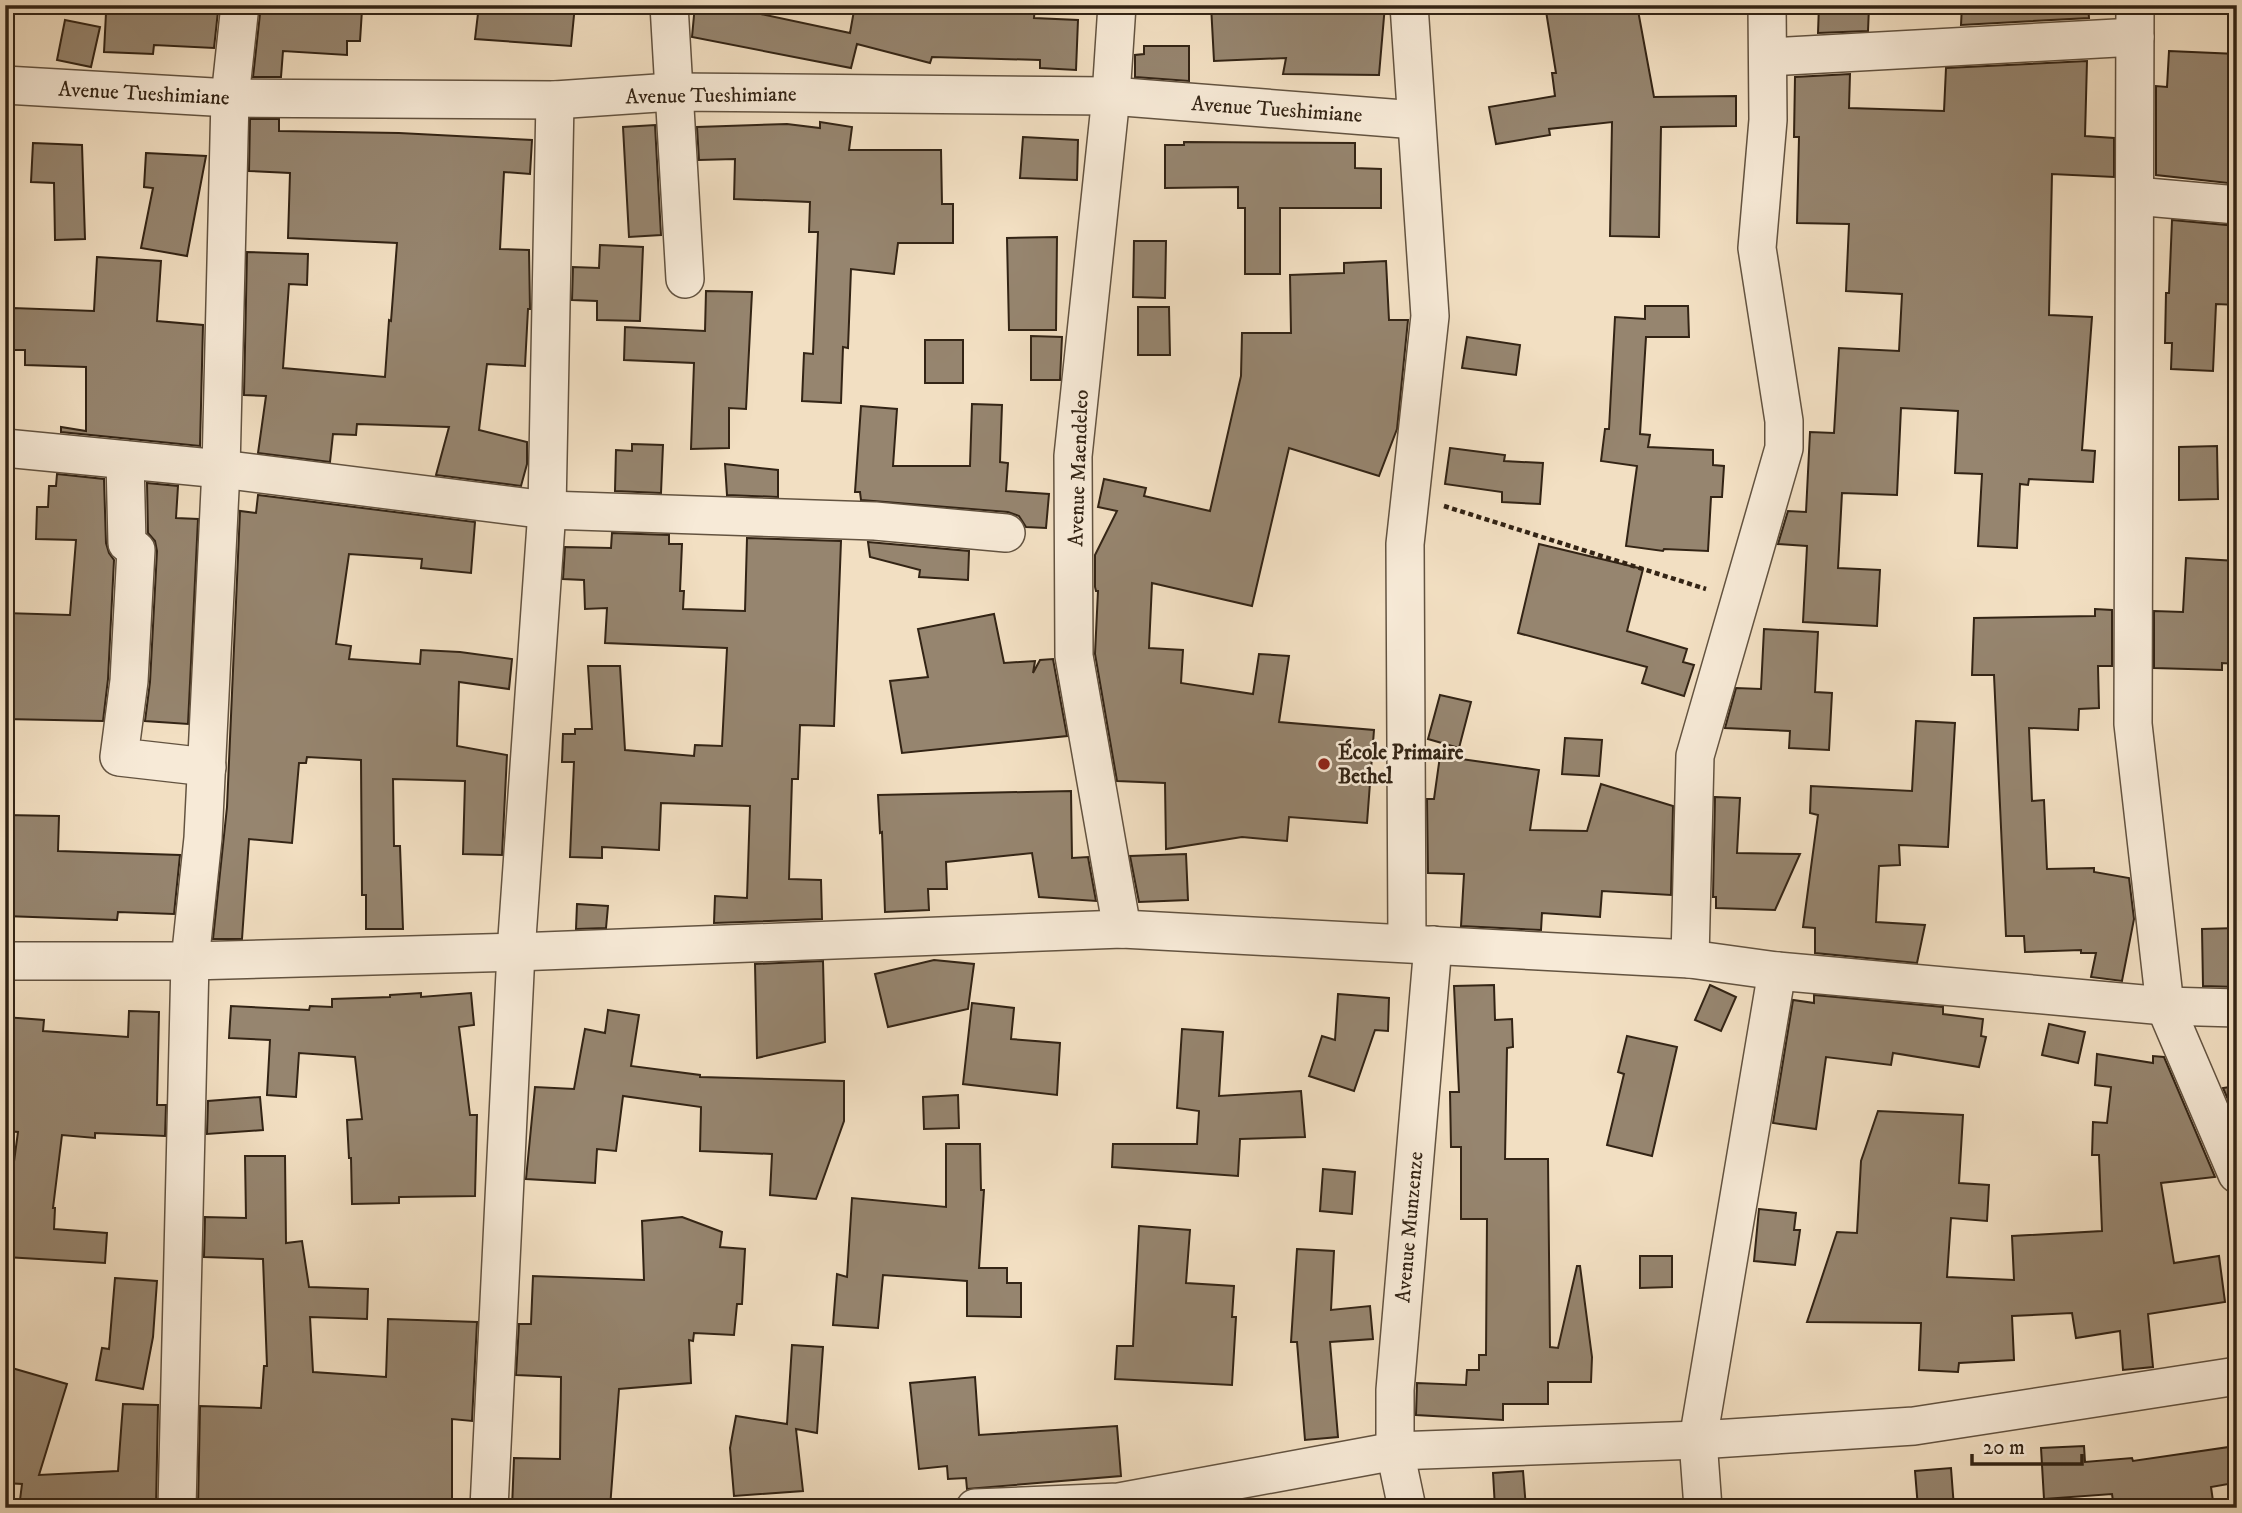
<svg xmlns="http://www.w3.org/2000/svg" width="2242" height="1513" viewBox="0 0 2242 1513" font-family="'IM FELL DW Pica',serif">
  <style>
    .building { fill: #96856f; stroke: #332415; stroke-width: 2 }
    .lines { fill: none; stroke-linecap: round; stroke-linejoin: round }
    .minor-casing { stroke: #635340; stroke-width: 40 }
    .path { stroke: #332415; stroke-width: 4.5; stroke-dasharray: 5 3.5; stroke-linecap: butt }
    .minor { stroke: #f7ead7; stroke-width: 37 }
    .poi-dot { fill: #8f2418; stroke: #f7ead7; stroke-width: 2.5 }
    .labels { text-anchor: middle; stroke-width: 5; stroke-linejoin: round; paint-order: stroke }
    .street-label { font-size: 21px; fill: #332415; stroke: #f7ead7 }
    .poi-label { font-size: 21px; font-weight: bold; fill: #332415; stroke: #f7ead7; text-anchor: start }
  </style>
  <rect width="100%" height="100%" fill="#f2dfc2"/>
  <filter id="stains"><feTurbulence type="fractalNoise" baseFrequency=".00286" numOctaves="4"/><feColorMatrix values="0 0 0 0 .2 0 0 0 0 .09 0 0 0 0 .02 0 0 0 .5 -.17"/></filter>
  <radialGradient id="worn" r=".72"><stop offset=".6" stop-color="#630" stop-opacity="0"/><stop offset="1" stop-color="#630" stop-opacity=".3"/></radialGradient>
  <g class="building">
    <polygon points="261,5 307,5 362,10 360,41 347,41 347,55 283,51 281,77 253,77"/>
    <polygon points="479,5 575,5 571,46 475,39"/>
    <polygon points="695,5 718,5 850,33 855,5 1035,5 1034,18 1078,20 1076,70 1040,68 1040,60 932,57 930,63 857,44 851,68 692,37"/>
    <polygon points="1211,5 1245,5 1245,12 1304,13 1305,5 1385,5 1379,75 1283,74 1286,58 1214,61"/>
    <polygon points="1545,5 1637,5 1654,97 1736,96 1736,126 1661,127 1659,237 1610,236 1612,122 1549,129 1550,135 1496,144 1489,107 1555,96 1552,73 1556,73"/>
    <polygon points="1819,5 1869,7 1868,31 1818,33"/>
    <polygon points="1962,5 2088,5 2089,18 1961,25"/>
    <polygon points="137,7 218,11 214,48 154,45 153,54 104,52 106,13 137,14"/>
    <polygon points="65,20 100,27 91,67 57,60"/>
    <polygon points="1144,46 1189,46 1189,81 1135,77 1135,55 1144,54"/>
    <polygon points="2169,51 2237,54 2237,184 2156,175 2156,86 2167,87"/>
    <polygon points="2087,61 2085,136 2114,138 2114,177 2052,174 2049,315 2092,317 2082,450 2095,451 2093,482 2029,479 2028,485 2020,484 2017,548 1978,546 1982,474 1955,473 1958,411 1901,408 1897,495 1842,493 1838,568 1880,570 1877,626 1803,622 1807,546 1778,544 1788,511 1806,512 1810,432 1834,433 1839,348 1899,351 1902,294 1846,291 1849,224 1797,223 1799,137 1794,137 1795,77 1850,74 1849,108 1944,111 1946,68"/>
    <polygon points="250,119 279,119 279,131 399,133 532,140 530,174 504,172 500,249 529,250 530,309 528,309 525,366 487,364 479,430 527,442 527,464 521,486 436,475 449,427 357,424 356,435 333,434 330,462 258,453 266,396 244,395 247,252 308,254 307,285 289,284 283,368 385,377 389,320 391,321 397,243 288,238 290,173 249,171"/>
    <polygon points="820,122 852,127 849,150 941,150 942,204 953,204 953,243 898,243 894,274 851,269 848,348 843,347 841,403 802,401 804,353 813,354 818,232 809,232 810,202 734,199 735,159 699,160 697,127 787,124 820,128"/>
    <polygon points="655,125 661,235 629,237 623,127"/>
    <polygon points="1023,137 1078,140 1077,180 1020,178"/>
    <polygon points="1184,142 1355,143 1355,168 1381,169 1381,208 1280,208 1280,274 1245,274 1245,208 1238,208 1238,187 1165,188 1165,145 1184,145"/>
    <polygon points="33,143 82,145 85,239 55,240 54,183 31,182"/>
    <polygon points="146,153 206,156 187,256 141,248 153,188 144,187"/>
    <polygon points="2172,220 2237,226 2237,305 2216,304 2213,371 2171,369 2172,343 2165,343 2166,293 2169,293"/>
    <polygon points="1057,237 1056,330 1009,330 1007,238"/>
    <polygon points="1134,241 1166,241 1165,298 1133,297"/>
    <polygon points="600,245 643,247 640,321 597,320 597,301 572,300 573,267 599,268"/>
    <polygon points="97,257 161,261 157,321 203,325 200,446 61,432 61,427 86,431 86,367 25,365 25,350 11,350 13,308 94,311"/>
    <polygon points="1386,261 1389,320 1408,320 1397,429 1379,476 1289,448 1252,606 1152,583 1149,648 1183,650 1181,683 1253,694 1259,654 1289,656 1279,722 1374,730 1367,823 1289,817 1287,841 1242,837 1166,849 1165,783 1117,781 1095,654 1098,591 1096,591 1095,587 1095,555 1117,511 1098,507 1104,479 1146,488 1144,496 1210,511 1241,376 1242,333 1291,333 1290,275 1344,273 1344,263"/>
    <polygon points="706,291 752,292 746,409 729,408 729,448 691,449 694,363 624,360 625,327 705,331"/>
    <polygon points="1645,306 1688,306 1689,337 1646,337 1640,434 1650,435 1648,447 1713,450 1713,465 1724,466 1722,497 1711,497 1708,551 1664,549 1663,551 1626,546 1637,466 1601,461 1605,429 1609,429 1615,317 1645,319"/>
    <polygon points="1138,307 1169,307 1170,355 1138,355"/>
    <polygon points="1031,336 1062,337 1060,380 1031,380"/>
    <polygon points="1467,337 1520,345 1516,375 1462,368"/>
    <rect x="925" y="340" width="38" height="43"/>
    <polygon points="972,404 1002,405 1000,462 1008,463 1006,491 1049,494 1046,528 1026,527 1019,516 1008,512 861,500 860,492 855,492 861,406 897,409 893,466 970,466"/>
    <polygon points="632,444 663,445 661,493 615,491 616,450 632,451"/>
    <polygon points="2217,446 2218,499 2179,500 2179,447"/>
    <polygon points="1450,448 1505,455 1504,461 1543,463 1540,504 1502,502 1502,492 1445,484"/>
    <polygon points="725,464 778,470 778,497 727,495"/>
    <polygon points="57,474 104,479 106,543 109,553 114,560 108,679 103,721 5,719 5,613 70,615 76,540 36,539 37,507 48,507 49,486 56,486"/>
    <polygon points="147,483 178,486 176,518 198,519 188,724 145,721 150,682 157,551 155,541 148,533"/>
    <polygon points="258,495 475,522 471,573 421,568 422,559 349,554 336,644 351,646 349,659 420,664 421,650 460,652 512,659 509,689 459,682 457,746 507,755 502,855 463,854 465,781 393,779 394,846 400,846 403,929 366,929 366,895 362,895 361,760 307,757 306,763 299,763 292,843 249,839 242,939 213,939 227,807 240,511 256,513"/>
    <polygon points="612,533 669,535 669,544 682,544 680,591 684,591 683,609 745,611 747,538 841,541 834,726 800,725 798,779 792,779 789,879 821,880 822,919 714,923 715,896 747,898 750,806 661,803 659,850 602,847 602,858 570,857 574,762 562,762 563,734 575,734 575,729 592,729 588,666 620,666 625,750 694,756 695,745 722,746 727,648 605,643 607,608 585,609 584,580 563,579 565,547 611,548"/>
    <polygon points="868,542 969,551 968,580 919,577 920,570 870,557"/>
    <polygon points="1539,544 1643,569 1627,631 1687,649 1683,662 1694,665 1684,696 1642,683 1647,667 1518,633"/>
    <polygon points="2186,558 2237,561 2237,664 2222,663 2222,670 2154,668 2154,611 2183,612"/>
    <polygon points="2095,609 2112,610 2112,666 2098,666 2099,708 2079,709 2078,730 2029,728 2032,801 2044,800 2047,869 2094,868 2094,872 2129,878 2134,919 2122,981 2091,977 2096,953 2081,953 2081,950 2025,952 2024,936 2006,936 1994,675 1972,675 1974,618 2095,616"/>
    <polygon points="994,614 1004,663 1035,661 1033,673 1040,660 1053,659 1067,736 902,753 890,681 928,677 918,629"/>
    <polygon points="1764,629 1818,632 1815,692 1832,693 1829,750 1789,748 1790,731 1725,728 1736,688 1761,689"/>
    <polygon points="1440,695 1471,702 1459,748 1428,739"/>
    <polygon points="1916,721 1955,723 1948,847 1899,845 1900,865 1879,866 1876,922 1925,925 1917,963 1815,953 1815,928 1803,927 1818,815 1810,813 1811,786 1912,791"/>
    <polygon points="1565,738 1602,740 1599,776 1562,774"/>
    <polygon points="1440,756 1539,770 1530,830 1587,831 1601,784 1673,806 1671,895 1602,891 1600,917 1542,913 1541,930 1461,926 1464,874 1428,873 1427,799 1434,799"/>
    <polygon points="1071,791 1072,858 1088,857 1096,901 1039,897 1032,853 946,862 947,889 928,889 929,910 885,912 882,832 880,833 878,795"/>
    <polygon points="1715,797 1740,798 1737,853 1800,854 1775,910 1716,908 1716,897 1713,897"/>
    <polygon points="5,815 59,816 58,851 180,855 174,914 118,912 117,920 5,916"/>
    <polygon points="1186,854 1188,900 1139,902 1130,856"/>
    <polygon points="577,904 608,906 606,928 576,929"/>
    <polygon points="2237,928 2237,987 2203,986 2202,929"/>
    <polygon points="934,960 974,964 968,1009 888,1027 875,974"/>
    <polygon points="823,961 825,1042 757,1058 755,964"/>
    <polygon points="1494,985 1495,1020 1512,1019 1513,1047 1507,1048 1505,1159 1548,1159 1550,1347 1558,1348 1577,1266 1580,1266 1592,1357 1591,1382 1548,1382 1548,1404 1503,1404 1503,1420 1416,1415 1417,1383 1466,1385 1467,1370 1479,1370 1479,1355 1486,1355 1487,1219 1461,1219 1461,1147 1451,1147 1450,1092 1459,1092 1454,986"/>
    <polygon points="1710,985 1736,997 1721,1031 1695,1020"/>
    <polygon points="421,993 421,997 471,993 474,1025 459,1027 470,1115 477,1115 475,1196 399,1197 399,1203 352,1204 351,1158 349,1158 347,1120 362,1119 355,1057 299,1053 296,1097 267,1095 270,1040 229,1038 231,1006 309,1010 310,1006 332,1007 332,999 390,997 390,995"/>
    <polygon points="1338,994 1389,998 1388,1031 1375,1030 1354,1091 1309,1076 1322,1036 1335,1040"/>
    <polygon points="1814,995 1943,1007 1943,1014 1983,1019 1981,1036 1986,1037 1979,1067 1893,1053 1891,1065 1826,1057 1816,1129 1773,1123 1793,1000 1814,1003"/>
    <polygon points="972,1003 1014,1008 1011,1039 1060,1043 1057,1095 963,1084"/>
    <polygon points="608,1010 639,1015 631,1066 700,1075 700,1077 844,1081 844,1121 816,1199 770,1195 772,1154 700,1151 701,1107 623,1096 616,1151 597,1149 595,1183 526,1179 535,1087 574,1089 585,1029 605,1033"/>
    <polygon points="129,1011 159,1012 157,1105 166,1105 165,1136 95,1133 95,1138 62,1135 53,1208 55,1208 54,1229 107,1233 105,1263 6,1257 8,1206 18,1132 7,1131 13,1054 5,1054 5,1017 44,1020 43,1031 128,1037"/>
    <polygon points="2049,1024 2085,1032 2078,1063 2042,1055"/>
    <polygon points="1182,1029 1223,1032 1219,1096 1301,1091 1305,1137 1240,1139 1238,1176 1112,1167 1113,1144 1197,1144 1199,1111 1177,1108"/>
    <polygon points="1627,1036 1677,1047 1652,1156 1607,1145 1624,1074 1618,1072"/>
    <polygon points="2097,1054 2153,1063 2153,1056 2164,1057 2215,1177 2161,1183 2174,1263 2219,1256 2225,1302 2148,1314 2153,1367 2123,1370 2120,1331 2076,1338 2072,1313 2012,1316 2014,1360 1959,1363 1958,1372 1919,1370 1921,1323 1807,1322 1837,1232 1857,1233 1861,1161 1878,1111 1963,1115 1959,1183 1989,1185 1987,1221 1951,1218 1947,1277 2014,1280 2012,1236 2102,1231 2099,1155 2092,1155 2093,1122 2107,1123 2111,1087 2095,1085"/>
    <polygon points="2237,1086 2237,1120 2223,1088"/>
    <polygon points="958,1095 959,1128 924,1129 923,1097"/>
    <polygon points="260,1097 263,1130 207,1134 208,1101"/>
    <polygon points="946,1144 980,1144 981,1190 984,1190 979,1268 1007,1268 1007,1283 1021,1283 1021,1317 967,1316 967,1281 883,1275 878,1328 833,1325 837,1274 847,1277 852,1198 946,1207"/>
    <polygon points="245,1156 285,1156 286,1243 302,1241 309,1287 368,1289 367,1319 310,1317 313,1372 386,1377 388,1319 477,1322 472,1421 452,1419 452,1508 198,1508 200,1406 261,1408 264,1366 267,1366 263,1259 204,1257 205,1217 246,1218"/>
    <polygon points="1323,1169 1355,1172 1352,1214 1320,1211"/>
    <polygon points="1759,1209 1796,1213 1794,1230 1800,1230 1795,1265 1754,1261"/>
    <polygon points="682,1217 722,1232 720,1247 745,1249 742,1304 737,1304 734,1335 694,1333 693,1341 689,1340 691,1383 619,1389 610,1508 512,1508 514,1458 560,1459 561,1377 516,1375 519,1324 531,1324 533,1276 644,1280 642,1221"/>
    <polygon points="1139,1226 1190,1230 1186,1283 1234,1286 1232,1317 1236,1317 1232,1385 1115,1379 1117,1346 1133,1346"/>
    <polygon points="1297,1249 1334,1251 1331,1310 1370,1306 1373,1339 1330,1342 1338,1437 1305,1440 1297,1342 1291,1342"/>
    <polygon points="1640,1256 1672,1256 1672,1287 1640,1288"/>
    <polygon points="115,1278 157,1281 153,1337 143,1389 96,1380 102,1348 109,1349"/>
    <polygon points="792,1345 823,1347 817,1433 796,1429 803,1491 734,1496 730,1448 736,1416 787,1424"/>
    <polygon points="5,1366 67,1384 39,1475 118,1471 123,1404 158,1405 156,1508 19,1508 22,1484 5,1483"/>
    <polygon points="975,1377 979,1435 1117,1426 1121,1476 967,1489 966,1478 948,1479 947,1466 919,1469 910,1383"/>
    <polygon points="2084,1446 2085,1462 2132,1458 2133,1461 2229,1447 2234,1483 2211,1487 2214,1508 2114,1508 2112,1494 2044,1499 2041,1448"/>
    <polygon points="1951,1468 1954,1508 1918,1508 1915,1471"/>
    <polygon points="1523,1471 1526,1508 1495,1508 1493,1473"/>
  </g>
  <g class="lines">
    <defs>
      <g id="minor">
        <polyline points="669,5 685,279"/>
        <polyline points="1117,5 1111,96 1073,456 1074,656 1122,929"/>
        <polyline points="2135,5 2133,724 2165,1006 2237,1174"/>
        <polyline points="1768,57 2135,37"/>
        <polyline points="5,85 230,98 555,100 672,92 1111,96 1416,120"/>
        <polyline points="2135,196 2237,205"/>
        <polyline points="5,448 221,469 547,510 875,521 1006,533"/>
        <polyline points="125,460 127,543 136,550 129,681 119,757 207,767"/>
        <polyline points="1407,943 1405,544 1430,316 1409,5"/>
        <polyline points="1690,959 1695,756 1784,448 1784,421 1757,248 1768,120 1767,5"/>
        <polyline points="5,961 190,961 516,952 1122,929 1690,959 1777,971 2165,1006 2237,1008"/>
        <polyline points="177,1508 190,961 203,838 221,469 230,98 240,5"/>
        <polyline points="489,1508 516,952 547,510 555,100"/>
        <polyline points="975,1508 1119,1502 1395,1451 1698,1440 1914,1426 2237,1376"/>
        <polyline points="1407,1508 1395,1451 1395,1390 1433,945"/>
        <polyline points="1703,1508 1698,1440 1777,971"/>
      </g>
    </defs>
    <use href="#minor" class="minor-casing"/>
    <polyline class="path" points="1444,506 1706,589"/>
    <use href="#minor" class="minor"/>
  </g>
  <circle class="poi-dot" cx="1324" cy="764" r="7"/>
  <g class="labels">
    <g class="street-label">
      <text transform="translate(144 93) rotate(3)" y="7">Avenue Tueshimiane</text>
      <text transform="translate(711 95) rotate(-1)" y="7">Avenue Tueshimiane</text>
      <text transform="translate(1277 109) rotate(4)" y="7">Avenue Tueshimiane</text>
      <text transform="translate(1078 468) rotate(-88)" y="7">Avenue Maendeleo</text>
      <text transform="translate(1409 1227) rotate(-85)" y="7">Avenue Munzenze</text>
    </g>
    <g class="poi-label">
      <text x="1338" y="759">École Primaire<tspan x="1338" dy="24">Bethel</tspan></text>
    </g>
  </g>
  <rect width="2242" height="1513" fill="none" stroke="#f2dfc2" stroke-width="28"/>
  <rect x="7" y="7" width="2228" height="1499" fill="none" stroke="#332415" stroke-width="3.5"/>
  <rect x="14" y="14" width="2214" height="1485" fill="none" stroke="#332415" stroke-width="2"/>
  <path d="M1972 1454v10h110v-10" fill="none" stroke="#332415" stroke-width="3.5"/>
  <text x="1983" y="1454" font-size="21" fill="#332415" stroke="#f7ead7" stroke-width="5" paint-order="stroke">20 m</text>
  <rect width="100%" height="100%" filter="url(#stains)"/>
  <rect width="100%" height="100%" fill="url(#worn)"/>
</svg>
